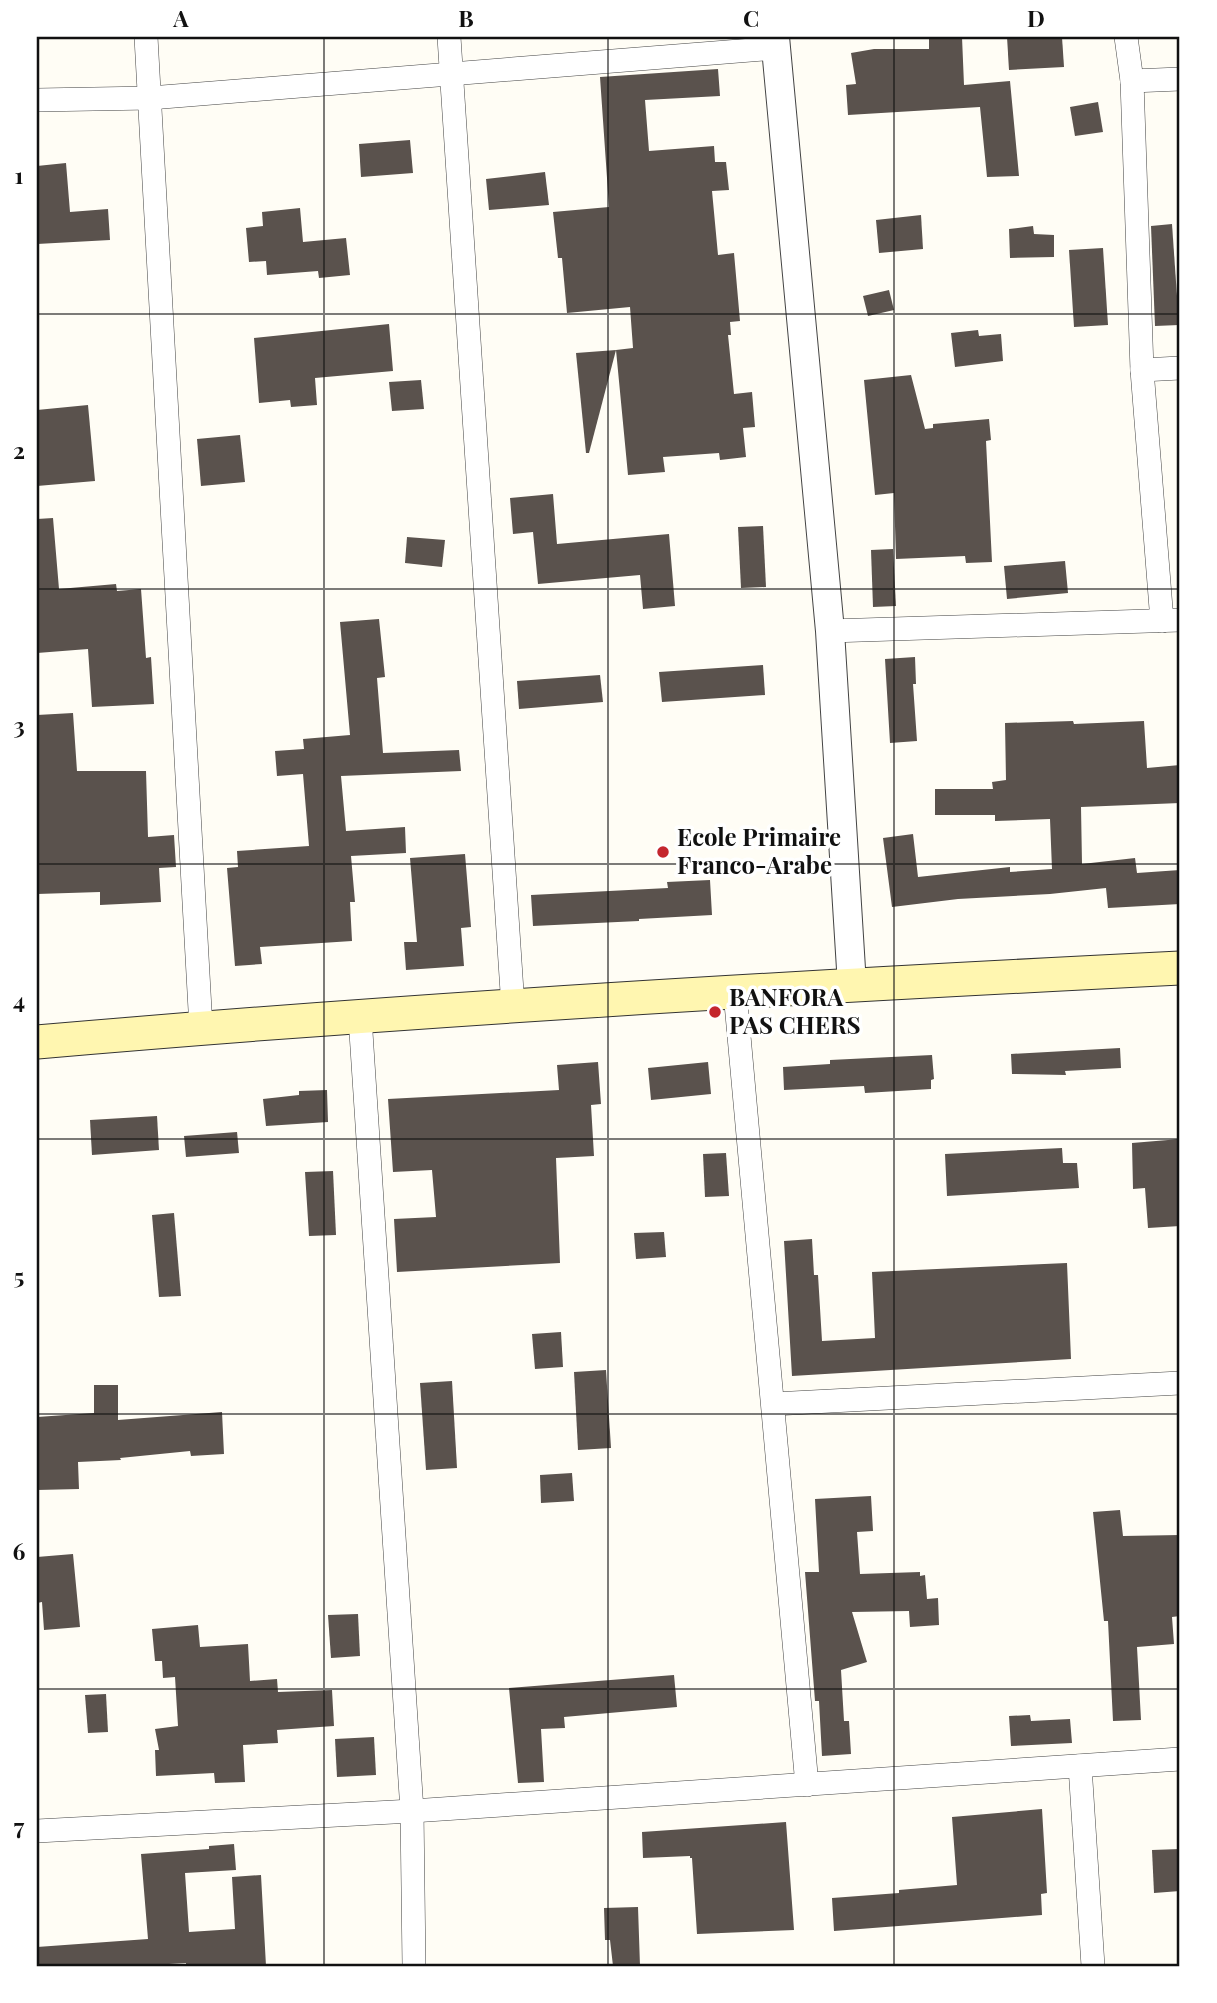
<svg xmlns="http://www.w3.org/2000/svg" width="1217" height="2003" viewBox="0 0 1217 2003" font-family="'Playfair Display',serif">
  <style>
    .building { fill: #5a524d }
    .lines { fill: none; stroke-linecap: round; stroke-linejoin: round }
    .minor-casing { stroke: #444; stroke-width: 24 }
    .tertiary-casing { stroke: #444; stroke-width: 30 }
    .secondary-casing { stroke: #333; stroke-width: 35 }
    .minor { stroke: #fff; stroke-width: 23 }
    .tertiary { stroke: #fff; stroke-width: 28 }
    .secondary { stroke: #fff6b0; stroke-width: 33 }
    .grid { fill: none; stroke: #111; stroke-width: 2; stroke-opacity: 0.55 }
    .poi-dot { fill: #c4262e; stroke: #fff; stroke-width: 2.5 }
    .labels { text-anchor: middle; stroke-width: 7; stroke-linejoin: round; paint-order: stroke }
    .poi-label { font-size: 24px; font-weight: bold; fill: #111; stroke: #fff; text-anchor: start }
    .neatline { fill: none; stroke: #111; stroke-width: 2.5 }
    .grid-label { font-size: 23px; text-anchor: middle; font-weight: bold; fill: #111 }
  </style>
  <rect width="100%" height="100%" fill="#fffdf5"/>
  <g class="building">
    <polygon points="929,37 962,37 964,85 1010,81 1019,176 987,177 980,107 848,115 846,85 856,84 851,53 874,49 929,49"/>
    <polygon points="1007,37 1062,37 1064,67 1009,70"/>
    <polygon points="718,69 720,96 645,100 649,151 714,146 715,162 726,162 729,190 712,191 718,255 734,253 740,321 730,322 731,335 728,335 734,394 752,392 755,427 743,428 746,457 720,460 719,453 663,457 665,472 628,475 616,350 633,348 630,307 567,313 562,258 558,258 553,212 609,207 600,77"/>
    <polygon points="1098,102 1103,132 1075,136 1070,107"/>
    <polygon points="410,140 413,173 361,177 359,144"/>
    <polygon points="66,163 70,212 108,209 110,240 37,244 37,166"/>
    <polygon points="545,172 549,205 489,210 486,179"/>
    <polygon points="300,208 303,242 346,238 350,275 319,278 318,271 267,275 266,261 249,262 246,228 263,226 262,212"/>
    <polygon points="921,215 923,249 879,253 876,220"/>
    <polygon points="1172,224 1179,325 1155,326 1151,226"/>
    <polygon points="1033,226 1034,234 1054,235 1054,257 1010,258 1009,229"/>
    <polygon points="1103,248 1108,325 1074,327 1069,250"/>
    <polygon points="889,290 894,310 868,316 863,296"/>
    <polygon points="389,324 393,371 315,378 317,405 291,407 290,400 259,403 254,338"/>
    <polygon points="978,330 979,336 1001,334 1003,361 955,367 951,333"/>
    <polygon points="616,350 589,453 586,453 576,353"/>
    <polygon points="911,375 925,429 933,428 933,424 989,419 991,440 986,441 992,562 966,563 965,556 896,559 894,493 875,495 864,380"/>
    <polygon points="421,380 424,409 392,411 389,382"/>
    <polygon points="88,405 95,481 37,486 37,410"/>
    <polygon points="240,435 245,482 201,486 197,439"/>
    <polygon points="553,494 557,544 669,534 675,606 643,609 640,575 538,584 533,532 513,534 510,498"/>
    <polygon points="53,518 59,589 116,584 117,591 141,589 146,658 151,657 154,704 92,707 88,649 37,653 37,519"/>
    <polygon points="763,526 766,587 741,588 738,527"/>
    <polygon points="407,537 445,540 442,567 405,563"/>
    <polygon points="893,549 896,606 873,607 871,550"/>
    <polygon points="1065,561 1068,593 1007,599 1004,566"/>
    <polygon points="379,619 385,677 377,678 383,753 459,750 461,771 341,776 346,831 405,827 406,853 351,856 355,902 350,902 352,941 260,947 262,964 235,966 227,868 238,867 237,851 309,846 303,774 277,776 275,751 304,749 303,739 350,735 340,622"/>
    <polygon points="915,657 916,684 913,684 917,741 890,743 885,659"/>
    <polygon points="763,665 765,695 662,702 659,672"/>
    <polygon points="600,675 603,702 519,709 517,681"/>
    <polygon points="73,713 77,771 146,771 148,837 174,835 176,867 159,868 161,902 100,905 100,892 37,894 37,715"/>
    <polygon points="1073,721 1074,724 1144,721 1147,768 1180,765 1180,803 1081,807 1082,864 1135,858 1137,873 1180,870 1180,904 1108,908 1106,888 1050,894 958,899 892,907 883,838 913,834 918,877 1010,867 1010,872 1052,869 1050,819 995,821 995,815 935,815 935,789 993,789 992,782 1006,780 1005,723"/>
    <polygon points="465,854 471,927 461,928 464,966 406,970 404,942 417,942 410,858"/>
    <polygon points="710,880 712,915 639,919 639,921 533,926 531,895 668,888 667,882"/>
    <polygon points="1120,1048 1121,1068 1065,1071 1066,1075 1012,1074 1011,1054"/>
    <polygon points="932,1055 934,1079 931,1080 931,1089 865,1093 864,1086 784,1090 783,1067 830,1064 830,1060"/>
    <polygon points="598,1062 601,1104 591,1105 594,1156 556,1158 560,1263 397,1272 394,1219 436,1217 432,1170 393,1172 388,1099 559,1090 557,1065"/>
    <polygon points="708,1062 711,1094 651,1100 648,1068"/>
    <polygon points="327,1090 328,1122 266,1126 263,1099 299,1095 299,1091"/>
    <polygon points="157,1116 159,1150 92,1155 90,1120"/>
    <polygon points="237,1132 239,1153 186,1157 184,1136"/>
    <polygon points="1180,1139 1180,1226 1148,1228 1145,1188 1133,1189 1132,1143"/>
    <polygon points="1062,1148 1063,1163 1077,1163 1079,1188 947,1196 945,1154"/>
    <polygon points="726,1153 729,1196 705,1197 703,1154"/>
    <polygon points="333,1171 336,1235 309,1236 305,1172"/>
    <polygon points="174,1213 181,1296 159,1297 152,1215"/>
    <polygon points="664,1232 666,1257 636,1259 634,1233"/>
    <polygon points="812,1239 814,1275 818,1275 822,1341 875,1338 872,1272 1067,1263 1071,1359 792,1376 784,1241"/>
    <polygon points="561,1332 563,1367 535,1369 532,1334"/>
    <polygon points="606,1370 611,1448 578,1450 574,1372"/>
    <polygon points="452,1381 457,1468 426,1470 420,1383"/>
    <polygon points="94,1385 118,1385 118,1420 222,1412 224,1454 191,1456 190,1451 120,1458 121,1460 78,1462 79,1489 37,1490 37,1417 94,1413"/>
    <polygon points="572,1473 574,1501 541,1503 540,1475"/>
    <polygon points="871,1496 873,1531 857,1532 860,1574 920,1572 920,1576 925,1575 927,1599 938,1598 939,1625 910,1627 909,1611 852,1612 867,1662 841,1670 844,1721 849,1721 851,1754 822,1756 819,1701 815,1701 805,1572 819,1572 815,1499"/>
    <polygon points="1120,1510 1123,1536 1180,1535 1180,1616 1172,1617 1174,1644 1137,1647 1141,1720 1113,1721 1108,1621 1104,1621 1093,1512"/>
    <polygon points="73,1554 80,1627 44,1630 42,1602 37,1603 37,1557"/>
    <polygon points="358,1614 360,1656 331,1658 328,1615"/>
    <polygon points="198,1625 200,1647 248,1644 250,1681 277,1679 278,1692 332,1690 334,1726 277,1730 278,1743 243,1745 245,1782 215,1783 214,1773 156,1776 155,1750 159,1750 155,1729 178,1726 175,1677 163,1678 162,1661 155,1661 152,1629"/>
    <polygon points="674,1675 677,1707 564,1717 565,1728 541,1729 544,1782 518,1783 509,1688"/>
    <polygon points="106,1694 108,1732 88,1733 85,1695"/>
    <polygon points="1030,1715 1031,1721 1070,1719 1072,1743 1011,1746 1009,1716"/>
    <polygon points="374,1737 376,1775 337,1777 335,1739"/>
    <polygon points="1042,1809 1047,1893 1041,1894 1042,1915 834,1931 832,1898 899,1893 899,1890 957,1885 952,1817"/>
    <polygon points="786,1822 794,1930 697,1934 692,1858 690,1858 690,1856 643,1858 642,1832"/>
    <polygon points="234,1844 236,1870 185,1873 189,1932 235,1929 232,1877 261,1875 266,1966 186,1966 186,1963 135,1966 37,1966 37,1947 148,1939 141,1854 209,1849 209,1846"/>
    <polygon points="1180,1849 1180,1891 1154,1893 1152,1850"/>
    <polygon points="638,1907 640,1966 613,1966 610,1940 605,1940 604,1908"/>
  </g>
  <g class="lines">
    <defs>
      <g id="minor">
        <polyline points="146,37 201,1028"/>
        <polyline points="449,37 513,1007"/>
        <polyline points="1126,37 1132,81 1142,370 1162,621"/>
        <polyline points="1132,81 1180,79"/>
        <polyline points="37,100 150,98 776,48"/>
        <polyline points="1142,370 1180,368"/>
        <polyline points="830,631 1180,620"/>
        <polyline points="735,992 807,1785"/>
        <polyline points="360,1017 412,1811 414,1966"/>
        <polyline points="773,1404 1180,1383"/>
        <polyline points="1080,1766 1093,1966"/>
        <polyline points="37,1831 412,1811 1180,1759"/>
      </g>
      <polyline id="tertiary" points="775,37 830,631 852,985"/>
      <path id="secondary" d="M37,1042c380,-33 762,-55 1143,-74"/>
    </defs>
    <use href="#minor" class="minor-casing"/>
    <use href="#tertiary" class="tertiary-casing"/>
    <use href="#secondary" class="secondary-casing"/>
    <use href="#minor" class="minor"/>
    <use href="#tertiary" class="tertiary"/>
    <use href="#secondary" class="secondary"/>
  </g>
  <path class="grid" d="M324,37v1929M608,37v1929M894,37v1929M37,314h1143M37,589h1143M37,864h1143M37,1139h1143M37,1414h1143M37,1689h1143"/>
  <g class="poi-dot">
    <circle cx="663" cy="852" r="7"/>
    <circle cx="715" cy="1012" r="7"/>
  </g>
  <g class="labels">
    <g class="poi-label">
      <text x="677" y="846">Ecole Primaire<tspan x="677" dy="28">Franco-Arabe</tspan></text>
      <text x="729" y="1006">BANFORA<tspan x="729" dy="28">PAS CHERS</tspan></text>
    </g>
  </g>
  <rect width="1217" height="2003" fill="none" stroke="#ffffff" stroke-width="77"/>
  <rect x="38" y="38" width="1140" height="1927" class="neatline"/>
  <g class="grid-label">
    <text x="181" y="27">A</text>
    <text x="466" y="27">B</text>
    <text x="751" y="27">C</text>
    <text x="1036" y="27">D</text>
    <text x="19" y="184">1</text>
    <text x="19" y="459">2</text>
    <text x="19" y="734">3</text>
    <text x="19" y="1009">4</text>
    <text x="19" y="1285">5</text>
    <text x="19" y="1560">6</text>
    <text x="19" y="1835">7</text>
  </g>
</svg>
